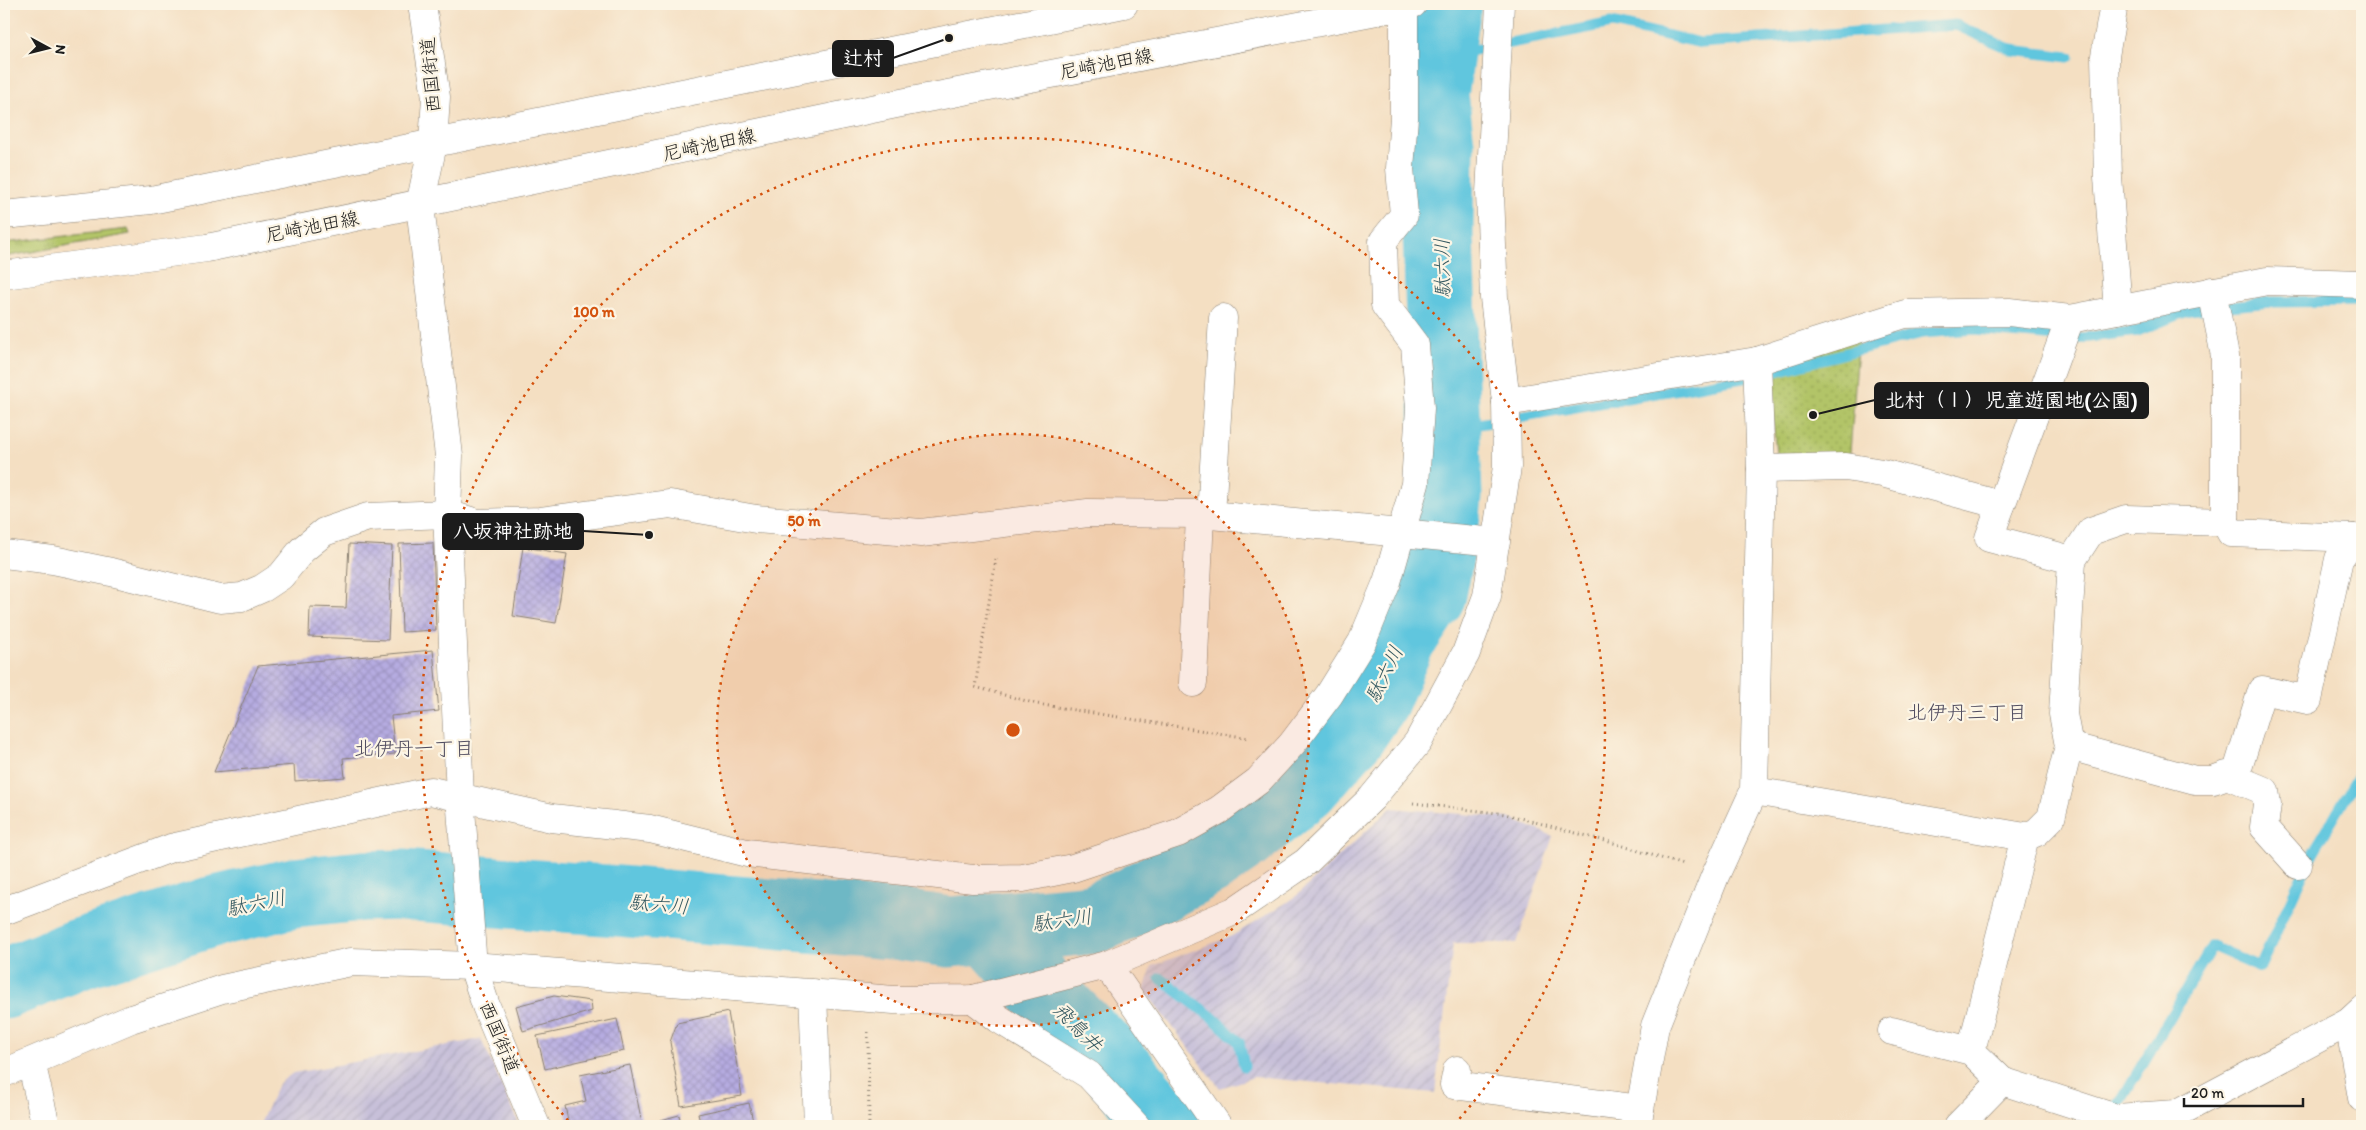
<svg xmlns="http://www.w3.org/2000/svg" width="2366" height="1130" viewBox="0 0 2366 1130" font-family="Itim,'Klee One',sans-serif">
  <style>
    .industrial { fill: url(#industrial-furrows) }
    .grass { fill: url(#grass-tufts); stroke: #677042 }
    .park { fill: url(#park-dots); stroke: #677042 }
    .lines { fill: none; stroke-linecap: round; stroke-linejoin: round }
    .stream { stroke: #61c6de; stroke-width: 11 }
    .river { stroke: #61c6de; stroke-width: 71 }
    .building { fill: url(#building-cross-hatch) }
    .minor-casing { stroke: #887e6f; stroke-width: 29 }
    .major-casing { stroke: #887e6f; stroke-width: 29 }
    .path { stroke: #887e6f; stroke-width: 3; stroke-dasharray: 1 4; stroke-linecap: butt }
    .minor { stroke: #fff; stroke-width: 28 }
    .major { stroke: #fff; stroke-width: 28 }
    .ring { fill: none; stroke: #d4530e; stroke-width: 2.5; stroke-dasharray: 2.5 5 }
    .labels { text-anchor: middle; stroke-width: 4.5; stroke-linejoin: round; paint-order: stroke }
    .street-label { font-size: 19px; fill: #1c1c1c; stroke: #fcf5e5 }
    .water-label { font-size: 20px; font-style: italic; fill: #345860; stroke: #fcf5e5 }
    .neighbourhood-label { font-size: 20px; fill: #524e61; stroke: #fcf5e5 }
    .centre { fill: #d4530e; stroke: #fcf5e5; stroke-width: 2.5 }
    .ring-label { font-size: 15px; text-anchor: middle; font-weight: bold; fill: #d4530e; stroke: #fcf5e5; stroke-width: 4.5; stroke-linejoin: round; paint-order: stroke }
    .leader { fill: none; stroke: #1c1c1c; stroke-width: 2 }
    .callout-dot { fill: #1c1c1c; stroke: #fcf5e5; stroke-width: 2 }
    .callout { fill: #1c1c1c; stroke: #1c1c1c; stroke-width: 2 }
    .callout-label { font-size: 20px; text-anchor: middle; font-weight: bold; fill: #fff }
  </style>
  <defs>
    <pattern id="industrial-furrows" width="10" height="10" patternUnits="userSpaceOnUse" patternTransform="scale(1.25)"><rect width="10" height="10" fill="#c7c0d9"/><path d="M-1 1l2-2M0 10L10 0M9 11l2-2" fill="none" stroke="#aaa4ba"/></pattern>
    <pattern id="grass-tufts" width="24" height="20" patternUnits="userSpaceOnUse" patternTransform="scale(1.25)"><rect width="24" height="20" fill="#b2c467"/><path d="M3 7l-1-3M5 7V3M7 7l1-3M15 17l-1-3M17 17v-4M19 17l1-3" fill="none" stroke="#98a859"/></pattern>
    <pattern id="park-dots" width="8" height="8" patternUnits="userSpaceOnUse" patternTransform="scale(1.25)"><rect width="8" height="8" fill="#b2c467"/><path d="M2 2h.1M6 6h.1" fill="none" stroke="#98a859" stroke-width="1.8" stroke-linecap="round"/></pattern>
    <pattern id="building-cross-hatch" width="8" height="8" patternUnits="userSpaceOnUse" patternTransform="scale(1.25)"><rect width="8" height="8" fill="#b6ace1"/><path d="M0 0l8 8M0 8l8-8" fill="none" stroke="#9c93c0"/></pattern>
  </defs>
  <rect width="100%" height="100%" fill="#fcf5e5"/>
  <filter id="ink" filterUnits="userSpaceOnUse"><feTurbulence type="fractalNoise" baseFrequency=".02" numOctaves="2"/><feDisplacementMap in="SourceGraphic" scale="10" xChannelSelector="R" yChannelSelector="G"/><feConvolveMatrix kernelMatrix="1 2 1 2 8 2 1 2 1" color-interpolation-filters="sRGB"/></filter>
  <filter id="wash" filterUnits="userSpaceOnUse"><feTurbulence type="fractalNoise" baseFrequency=".0096" numOctaves="4" result="noise"/><feDisplacementMap in="SourceGraphic" scale="20" xChannelSelector="R" yChannelSelector="G"/><feGaussianBlur stdDeviation="1.12" result="paint"/><feColorMatrix in="noise" values="0 0 0 0 0 0 0 0 0 0 0 0 0 0 0 0 0 1.4 0 .05"/><feComposite in="paint" operator="in"/></filter>
  <g filter="url(#wash)">
    <rect width="100%" height="100%" fill="#f4dfc2"/>
    <g class="industrial">
      <polygon points="1391,808 1509,818 1553,836 1517,943 1453,943 1435,1093 1254,1077 1220,1088 1144,990 1152,966 1232,936 1294,898"/>
      <polygon points="481,1039 520,1126 259,1126 278,1084 293,1073"/>
    </g>
    <polygon class="grass" points="128,229 130,234 4,257 4,243"/>
    <polygon class="park" points="1859,335 1849,465 1777,464 1768,365"/>
    <g class="lines">
      <g class="stream">
        <polyline points="1439,57 1612,23 1701,43 1956,25 2012,50 2069,57"/>
        <polyline points="1444,430 1766,374 1922,333 1974,329 2081,338 2138,331 2189,310 2271,302 2362,301"/>
        <polyline points="1160,978 1212,1017 1239,1042 1244,1066"/>
        <polyline points="2109,1115 2119,1104 2212,946 2260,967 2310,858 2362,770"/>
      </g>
      <g class="river">
        <polyline points="989,929 1065,1015 1104,1053 1166,1126"/>
        <polyline points="4,984 82,953 211,912 294,893 363,886 402,885 618,901 901,925 950,932 1092,919 1133,902 1207,861 1242,837 1305,785 1352,732 1374,700 1399,642 1431,594 1443,533 1447,496 1438,233 1439,144 1433,95 1446,4"/>
      </g>
    </g>
    <g id="blocks">
      <g class="building">
        <polygon points="433,543 436,630 402,632 399,544"/>
        <polygon points="349,544 392,546 388,640 309,637 310,607 346,608"/>
        <polygon points="523,547 567,554 556,623 513,616"/>
        <polygon points="433,650 439,711 391,716 395,754 343,758 345,777 295,781 294,765 214,772 258,666"/>
        <polygon points="554,996 591,1001 592,1011 523,1031 516,1006"/>
        <polygon points="728,1012 742,1096 681,1106 670,1042 677,1023"/>
        <polygon points="617,1019 624,1051 545,1069 537,1036"/>
        <polygon points="630,1065 642,1123 629,1126 569,1126 565,1106 586,1101 580,1075"/>
        <polygon points="749,1103 754,1126 701,1126 698,1114"/>
        <polygon points="679,1115 682,1126 651,1126 650,1123"/>
      </g>
    </g>
  </g>
  <g filter="url(#ink)">
    <use href="#blocks" fill-opacity="0" stroke="#887e6f" stroke-width="1"/>
    <g class="lines">
      <defs>
        <g id="minor">
          <polyline points="422,4 436,97 433,144 420,205 449,456 447,514 460,796 473,966 486,1006 536,1126"/>
          <polyline points="2114,4 2105,56 2108,177 2118,310"/>
          <polyline points="1506,402 1757,361 1905,314 2009,312 2070,319 2267,281 2362,284"/>
          <polyline points="1761,469 1846,467 1882,473 2001,505"/>
          <polyline points="1211,515 1223,318"/>
          <polyline points="2225,522 2231,533 2354,538 2362,543"/>
          <polyline points="4,554 53,560 111,572 220,599 242,597 263,588 281,576 302,550 324,532 368,517 447,514 477,523 541,521 670,504 756,519 921,533 1088,513 1200,514 1496,542"/>
          <polyline points="2072,560 2091,531 2126,519 2225,522 2225,356 2212,291"/>
          <polyline points="1193,683 1200,514"/>
          <polyline points="2069,746 2195,780 2213,780 2227,775 2265,791 2267,804 2264,827 2298,865"/>
          <polyline points="2235,778 2262,690 2308,700 2339,559 2354,538"/>
          <polyline points="1754,791 2025,837"/>
          <polyline points="4,911 171,848 431,791 552,818 650,829 747,853 973,879 1023,878 1073,868 1178,833 1219,810 1258,781 1292,744 1329,695 1362,642 1387,582 1415,484 1420,408 1415,345 1385,305 1383,241 1404,215 1400,168 1404,118 1404,4"/>
          <polyline points="1107,965 1218,1126"/>
          <polyline points="813,993 818,1126"/>
          <polyline points="973,999 999,1019 1089,1075 1136,1126"/>
          <polyline points="2349,1022 2362,1098"/>
          <polyline points="1892,1031 1971,1051 2002,1081 2116,1118 2176,1114 2349,1022 2362,1010"/>
          <polyline points="1971,1051 2025,837 2037,832 2051,818 2069,746 2063,714 2072,560 1989,538 2070,319"/>
          <polyline points="31,1062 46,1126"/>
          <polyline points="1457,1070 1454,1085 1640,1109"/>
          <polyline points="4,1073 131,1019 222,989 351,962 473,966 894,1000 973,999 1107,965 1234,911 1306,862 1372,798 1418,742 1466,653 1487,596 1507,467 1506,402 1494,298 1490,193 1500,4"/>
          <polyline points="1637,1126 1655,1026 1715,876 1754,791 1761,469 1757,361"/>
          <polyline points="1958,1126 2002,1081"/>
        </g>
        <g id="major">
          <polyline points="4,215 151,200 1124,4"/>
          <polyline points="4,275 207,248 896,104 1413,4"/>
        </g>
      </defs>
      <use href="#minor" class="minor-casing"/>
      <use href="#major" class="major-casing"/>
      <g class="path">
        <polyline points="996,559 975,687 1037,704 1249,738"/>
        <polyline points="1413,803 1505,814 1617,844 1683,865"/>
        <polyline points="868,1032 869,1126"/>
      </g>
      <use href="#minor" class="minor"/>
      <use href="#major" class="major"/>
    </g>
  </g>
  <circle cx="1013" cy="730" r="296" fill="#d4530e" fill-opacity=".12"/>
  <g class="ring">
    <circle cx="1013" cy="730" r="296"/>
    <path d="M573 1126A592 592 0 1 1 1453 1126"/>
  </g>
  <g class="labels">
    <g class="street-label">
      <text transform="translate(1106 63) rotate(-11)" y="7">尼崎池田線</text>
      <text transform="translate(430 75) rotate(-95)" y="7">西国街道</text>
      <text transform="translate(709 144) rotate(-12)" y="7">尼崎池田線</text>
      <text transform="translate(312 226) rotate(-11)" y="7">尼崎池田線</text>
      <text transform="translate(500 1037) rotate(68)" y="7">西国街道</text>
    </g>
    <g class="water-label">
      <text transform="translate(1442 268) rotate(-91)" y="7">駄六川</text>
      <text transform="translate(1384 674) rotate(-64)" y="7">駄六川</text>
      <text transform="translate(256 903) rotate(-12)" y="7">駄六川</text>
      <text transform="translate(659 904) rotate(5)" y="7">駄六川</text>
      <text transform="translate(1062 920) rotate(-8)" y="7">駄六川</text>
      <text transform="translate(1078 1027) rotate(46)" y="7">飛鳥井</text>
    </g>
    <g class="neighbourhood-label">
      <text x="1967" y="719">北伊丹三丁目</text>
      <text x="414" y="755">北伊丹一丁目</text>
    </g>
  </g>
  <circle cx="1013" cy="730" r="8" class="centre"/>
  <g class="ring-label">
    <text x="594" y="317">100 m</text>
    <text x="804" y="526">50 m</text>
  </g>
  <path class="leader" d="M949 38L893 58M1813 415L1875 400M649 535L583 531"/>
  <g class="callout-dot">
    <circle cx="949" cy="38" r="5"/>
    <circle cx="1813" cy="415" r="5"/>
    <circle cx="649" cy="535" r="5"/>
  </g>
  <g class="callout">
    <rect x="833" y="41" width="60" height="35" rx="5"/>
    <rect x="1875" y="383" width="273" height="35" rx="5"/>
    <rect x="443" y="514" width="140" height="35" rx="5"/>
  </g>
  <g class="callout-label">
    <text x="863" y="65">辻村</text>
    <text x="2011" y="407">北村（Ⅰ）児童遊園地(公園)</text>
    <text x="513" y="538">八坂神社跡地</text>
  </g>
  <rect width="2366" height="1130" fill="none" stroke="#fcf5e5" stroke-width="20"/>
  <g transform="translate(48 48) rotate(97)" stroke="#fcf5e5" stroke-width="4" paint-order="stroke">
  <path d="M0-4L9 19L0 12L-9 19Z" fill="#1c1c1c"/>
  <text y="-8" font-size="14" font-weight="bold" text-anchor="middle" fill="#1c1c1c">N</text>
  </g>
  <path d="M2184 1098v8h119v-8" fill="none" stroke="#1c1c1c" stroke-width="2.5"/>
  <text x="2191" y="1098" font-size="15" fill="#1c1c1c" stroke="#fcf5e5" stroke-width="4" paint-order="stroke">20 m</text>
</svg>
